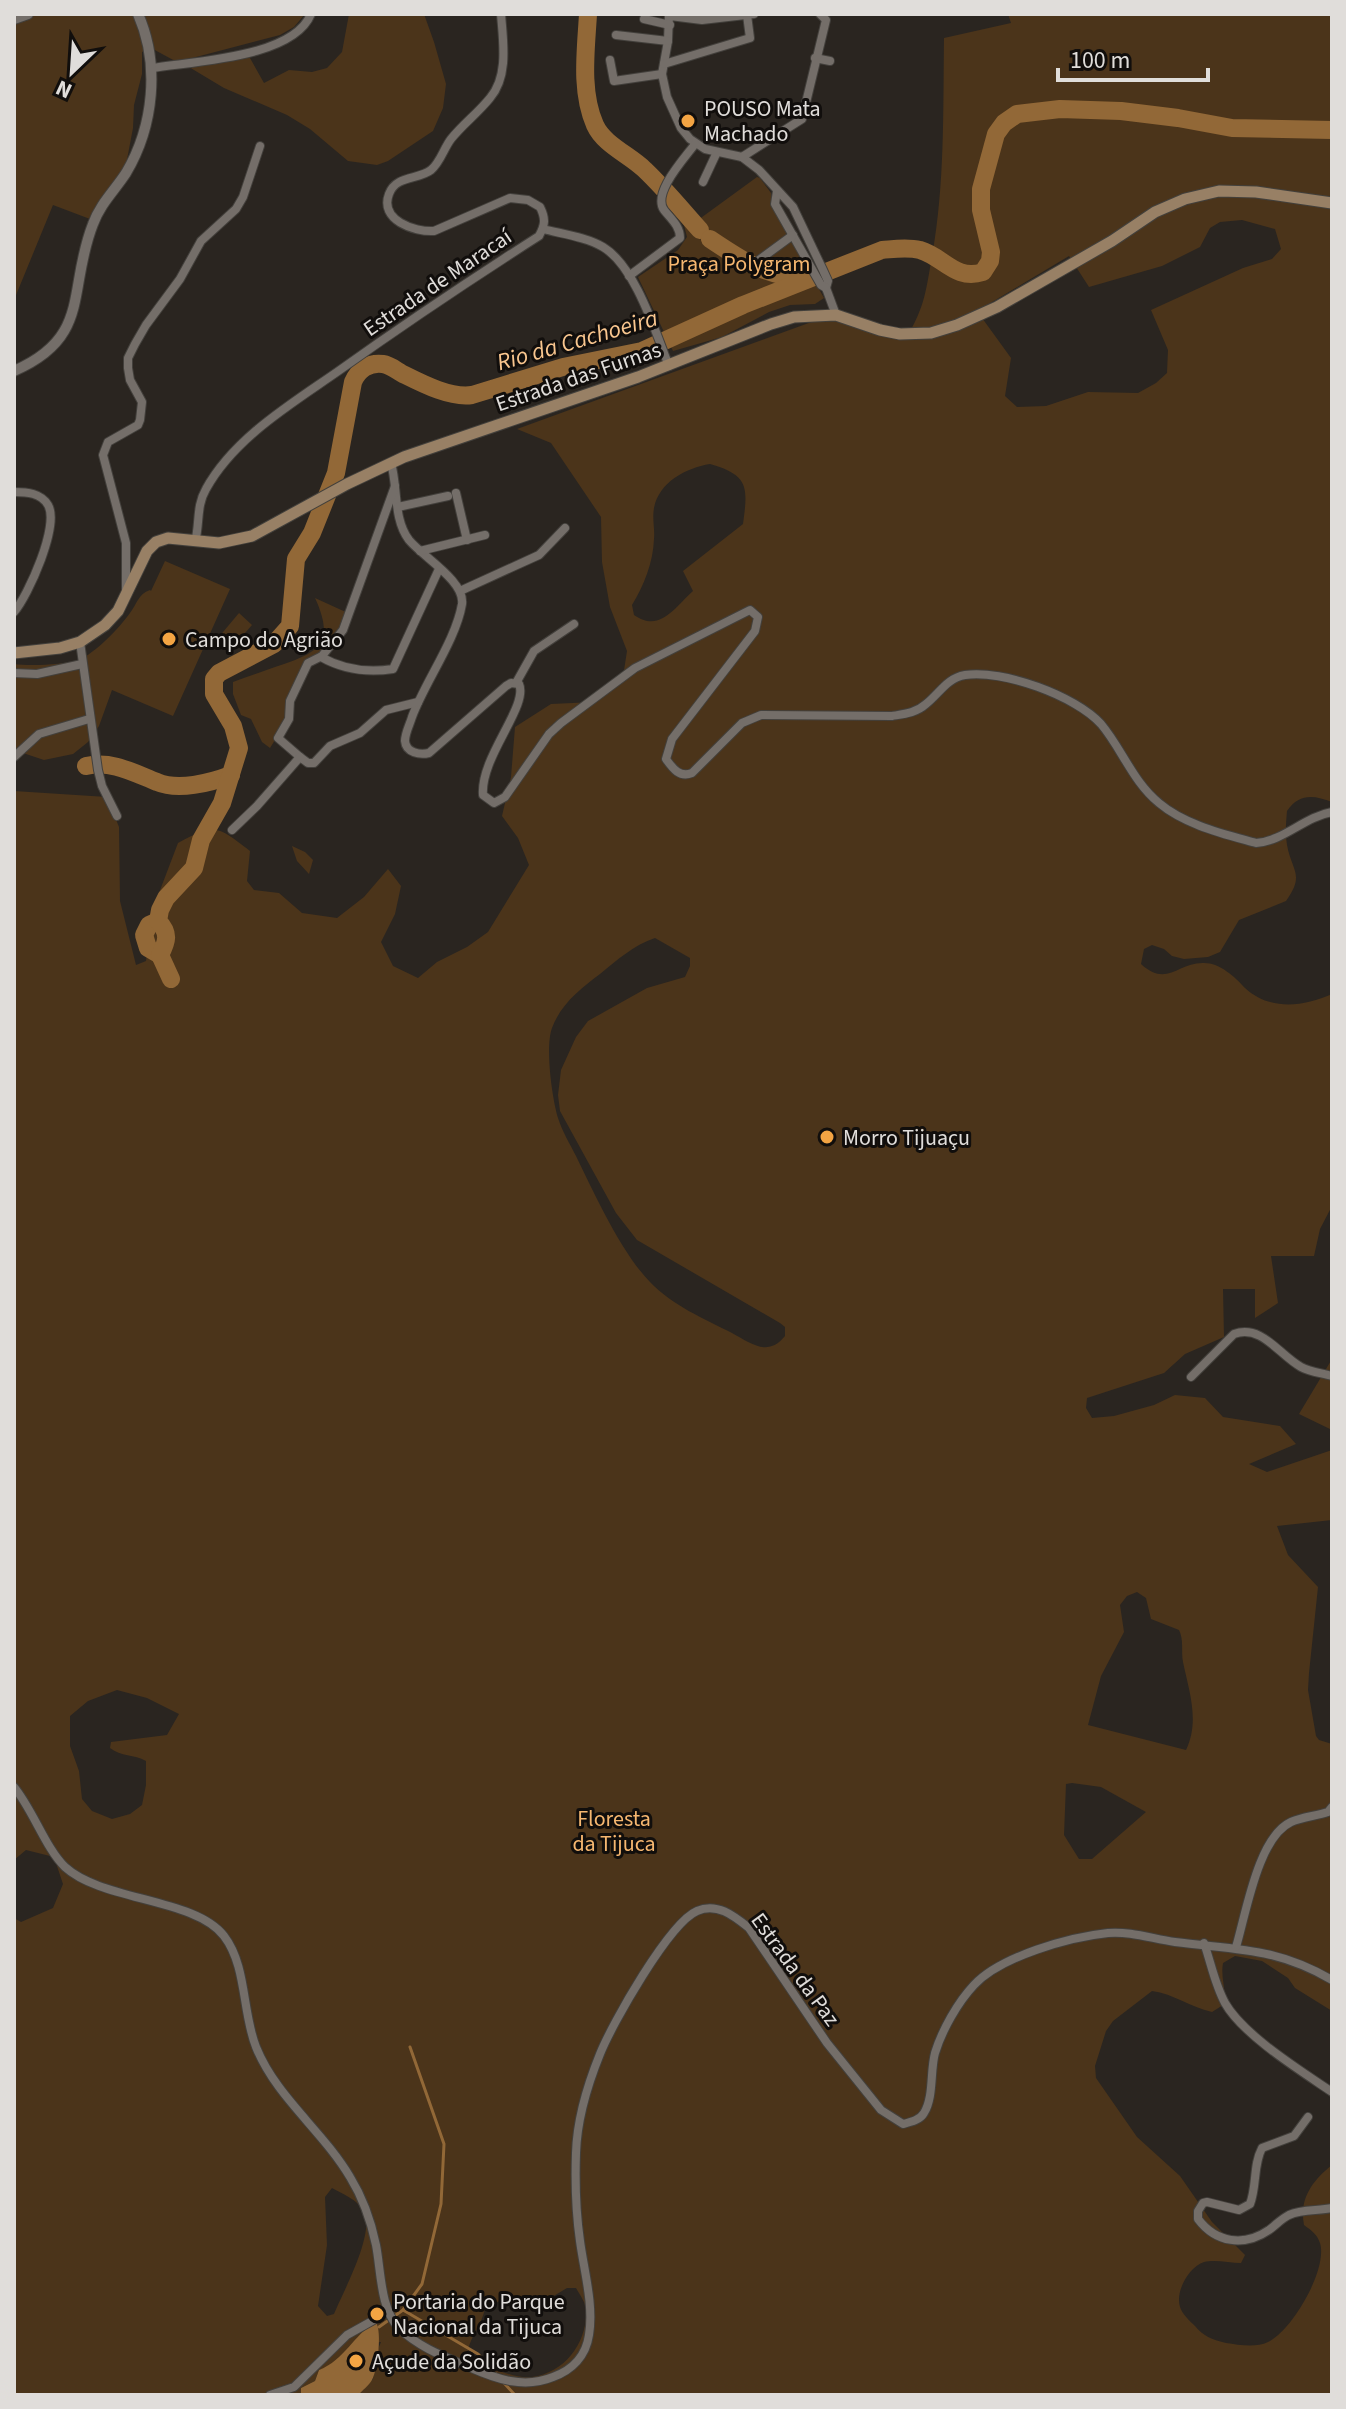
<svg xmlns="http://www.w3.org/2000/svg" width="1346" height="2409" viewBox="0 0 1346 2409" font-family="'Source Sans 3',sans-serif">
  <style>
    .green { fill: #4b341a; fill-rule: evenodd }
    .water { fill: #926837 }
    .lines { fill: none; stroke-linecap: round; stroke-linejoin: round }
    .stream { stroke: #926837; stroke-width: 3 }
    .river { stroke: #926837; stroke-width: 18 }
    .minor-casing { stroke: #43403c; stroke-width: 10 }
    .tertiary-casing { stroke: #43403c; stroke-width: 12 }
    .secondary-casing { stroke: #43403c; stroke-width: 13 }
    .minor { stroke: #746e69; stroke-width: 8 }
    .tertiary { stroke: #746e69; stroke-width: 10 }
    .secondary { stroke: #988065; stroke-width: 11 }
    .poi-dot { fill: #f3a443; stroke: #110e0c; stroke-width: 3 }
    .labels { text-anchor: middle; stroke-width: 6; stroke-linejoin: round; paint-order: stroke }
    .poi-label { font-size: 22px; fill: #e0ddda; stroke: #110e0c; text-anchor: start }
    .park-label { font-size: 22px; fill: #f6b770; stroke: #110e0c }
    .street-label { font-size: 22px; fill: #e0ddda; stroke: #110e0c }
    .water-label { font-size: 24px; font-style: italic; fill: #f9c68f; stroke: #110e0c }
  </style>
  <rect width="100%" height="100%" fill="#2a2520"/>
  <g class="green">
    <polygon points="14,14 305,14 294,27 280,35 177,62 151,48 142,52 142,74 134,105 133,128 125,170 90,219 53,205 14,300"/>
    <path d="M349,14h75l10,28 12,42 -3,24 -10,23 -45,30 -11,4 -29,-4 -38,-32 -23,-14 -63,-27 -35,-21c19,-8 40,-11 61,-9l14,25 25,-13 23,2 15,-4 15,-16z"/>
    <path d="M1008,14h324v788c-18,-7 -33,-9 -45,9 -1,12 -2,23 0,34 5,27 18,29 -1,56l-47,19 -19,32 -12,5 -24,2 -12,-3 -8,-7 -12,-4 -8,4 -3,15c26,24 37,-2 63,-1 16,0 31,14 41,25 25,23 58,19 87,6v212l-12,23 -6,27h-43l7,47 -23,15v-29h-32l1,48 -39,17 -21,19 -77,25 -1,10 6,10 22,-2 40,-11 21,-10 30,3 18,19 57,9 16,18 -47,20 18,8 65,-22v70l-55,6 11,29 30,32 -9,86 -1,17 8,46 3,4 13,4v267l-37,-23 -7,-10 -26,-17 -27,-5 -12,7c-3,17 5,29 0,42l-11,7c-22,-5 -38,-18 -60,-21l-39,30 -7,10 -11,35 1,12 41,59 43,39 32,46 33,33 -4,8c-11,0 -26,-4 -37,-1 -15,5 -29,29 -24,45 2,7 10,14 15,19 8,10 18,14 31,17 13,2 30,5 42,-1 24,-11 60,-73 52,-99 -3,-9 -8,-12 -16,-18 -5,-26 8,-44 28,-60v230h-974l15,-16 3,-25 5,-12 -28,2 -21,21 -13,5 -4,11 -14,7v7h-287v-477l7,4 32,-14 10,-24 -9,-27 -28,-7 -12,10v-1069l93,6 12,30 1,74 16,64 10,-4 8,-55 24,-63c38,-20 39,-17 72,8l-3,30 7,9 25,3 23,20 35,5 27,-21 24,-28 13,17 -6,28 -14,28 12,24 25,12 19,-16 30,-15 21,-15 41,-67 -11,-27 -16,-22 9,-39 4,-50 36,-23 43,-2 29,-25 4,-26 -17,-44 -8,-45 -1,-45 -50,-74 -34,-14 322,-117 39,16 31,5c15,-26 17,-42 22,-71 14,-74 12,-148 13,-224l67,-15zM1242,220l33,9 6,20 -9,10 -29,9 -92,42 17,40 -1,23 -11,10 -18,10 -50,-1 -42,14 -29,1 -12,-11 6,-38 -34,-47 92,-55 20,31 73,-21 38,-19 10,-19 10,-6zM710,464c39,11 38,23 33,60l-60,47 10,20c-19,17 -33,42 -59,24l-2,-10c12,-20 21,-42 22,-66 1,-10 -2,-20 0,-31 5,-26 32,-40 56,-44zM655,938l35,20v8l-5,11 -38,11 -59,33 -12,16 -15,33 -3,25 2,16 56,102 21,27 143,83 5,4v9c-17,21 -33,8 -53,-3 -28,-14 -60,-28 -82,-51 -29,-30 -55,-87 -74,-126 -6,-12 -14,-25 -18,-38 -6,-20 -13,-71 -6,-90 9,-24 28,-39 48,-54 17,-14 34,-29 55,-36zM1137,1592l9,6 5,21 28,11c5,10 2,21 4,32 6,29 17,59 3,88l-98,-25 13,-49 23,-44 -4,-27 7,-9zM117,1690l30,8 32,16 -12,21 -56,7 -1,6c11,9 24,6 36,13v24l-4,20 -12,9 -18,5 -20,-8 -10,-12 -3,-28 -9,-25v-30l18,-15zM1072,1783l29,4 45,25 -54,47h-13l-15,-24 2,-51zM332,2188c11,6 24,11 31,22 14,20 -20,82 -29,104l-7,2 -9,-10 9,-61 -2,-48zM567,2288h9c4,7 10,15 10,23 1,33 -22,62 -54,66 -17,2 -39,-9 -55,-14l-9,-13c4,-17 14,-25 17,-42l23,-11 9,14 28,-3 7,-11z"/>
    <polygon points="757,177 760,178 771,193 772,205 824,298 815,304 790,305 769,312 722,337 673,351 638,277 678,250 687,237 684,225 664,197 669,187 698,220"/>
    <path d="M165,561l65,28 -57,127 -61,-26 -13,36 -11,16 -15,12 -29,6 -30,-10v-86c15,2 50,1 64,-4 17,-6 42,-33 52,-47 7,-9 8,-19 20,-23l1,1z"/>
    <path d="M315,598l35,16 -27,40 -11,5 -22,42 1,13 -21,34 -8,-6 -11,-23 -10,-4 -8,-21v-12c14,-5 28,-10 42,-15 41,-14 62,-21 40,-69z"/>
    <polygon points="239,613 252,625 231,649 218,638"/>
    <polygon points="292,846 305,852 313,860 309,874 297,861"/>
    <polygon points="1332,1359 1332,1430 1299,1414"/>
  </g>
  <path class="water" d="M376,2322c6,10 2,47 -4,58 -3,5 -10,11 -14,15h-57v-7l14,-7 4,-11c26,-10 34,-35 57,-48z"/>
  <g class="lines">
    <g class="stream">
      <polyline points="403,2310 478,2354 496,2374"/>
      <polyline points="379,2327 403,2310 422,2284 441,2204 444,2144 410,2047"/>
      <polyline points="504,2383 515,2395"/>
    </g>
    <g class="river">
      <path d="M588,14c-2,36 -8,77 7,111 9,20 35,30 50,45 20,19 37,40 55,60"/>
      <path d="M710,239c37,25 51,34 95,41"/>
      <path d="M86,766c26,-6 48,7 71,16 21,9 53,1 74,-7"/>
      <polyline points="158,921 149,925 144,935 148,948 160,955"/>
      <path d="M171,979l-11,-24c7,-13 10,-22 -2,-34l2,-11 6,-12 28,-30 7,-28 21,-37 17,-55 -6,-22 -19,-32v-15l5,-6 55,-29 16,-18 6,-67 16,-26 24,-60 17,-91c5,-12 16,-20 30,-18 8,1 15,8 22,11 20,10 46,23 67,20l91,-28 79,-16 101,-46 139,-55c13,-1 25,-3 38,0 24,7 35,31 63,22l7,-11 1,-9 -10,-42v-21l15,-55 8,-11 13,-9 43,-5 61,2 57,7 54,10 100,2"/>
    </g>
    <defs>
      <g id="minor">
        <polyline points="669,14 668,41 662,74 667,97 681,128 690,139 705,149 742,157 759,170 793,207 823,270 828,281 826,288"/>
        <polyline points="670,16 702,20 754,14"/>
        <polyline points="644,19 670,25"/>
        <polyline points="616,35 668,41"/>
        <polyline points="815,58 830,61"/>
        <polyline points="610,60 614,81 662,74"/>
        <polyline points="664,64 750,38 747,15"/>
        <path d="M152,68c42,-7 141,-10 159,-54"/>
        <polyline points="742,157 802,119 826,20 820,14"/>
        <polyline points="703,182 717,152"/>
        <polyline points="777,191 775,204 821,285 826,288 836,315"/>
        <path d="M543,229c19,5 43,8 60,18 32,19 52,84 66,119"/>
        <polyline points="759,260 793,235"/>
        <path d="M629,276l51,-38c0,-12 -9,-19 -16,-28 -12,-17 20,-51 31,-66"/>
        <path d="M391,463c7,24 2,56 18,77 14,17 56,41 53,64 -6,36 -37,78 -50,113 -2,7 -7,16 -7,24 1,12 15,14 24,12l77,-67 5,-3 8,1c10,22 -39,73 -36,111l11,8 11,-6 44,-63 12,-11 74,-55 115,-58 8,7 -3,14 -83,108 -6,20c7,10 14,19 26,14l50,-50 19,-8 131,1c12,-2 24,-3 34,-12 13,-10 21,-26 39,-29 37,-6 111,21 136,49 21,25 32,58 58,79 26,22 65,31 97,40 28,-2 48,-26 76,-31"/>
        <path d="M14,492c13,0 27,1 34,13 12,20 -20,91 -34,107"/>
        <polyline points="456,493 467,540"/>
        <polyline points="398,507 448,496"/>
        <path d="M195,542c5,-18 1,-36 11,-53 28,-51 85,-85 131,-117 66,-47 133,-92 202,-136 6,-11 7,-17 1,-29l-12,-7 -18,-2 -76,33c-20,1 -55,-11 -45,-37 7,-19 29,-14 42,-24 9,-7 13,-22 20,-31 12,-15 27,-26 39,-41 19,-22 13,-57 11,-84"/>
        <polyline points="420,551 485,535"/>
        <polyline points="460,591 539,555 565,528"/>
        <polyline points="126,593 126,543 103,455 108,442 138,425 140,420 142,402 130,380 128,368 128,358 135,344 146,325 180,279 201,241 236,209 243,197 260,146"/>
        <polyline points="80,642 98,770 102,786 117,816"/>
        <path d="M321,657c23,13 46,16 72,12l46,-100"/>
        <polyline points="14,673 37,674 82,664"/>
        <polyline points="516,683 534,651 574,624"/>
        <polyline points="14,757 39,734 89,719"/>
        <polyline points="300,757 278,738 289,719 290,701 308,663 322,656 343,630 395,486"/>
        <polyline points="232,830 257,806 300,757 308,763 314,763 330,746 360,733 386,710 418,702"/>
        <path d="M1191,1377l43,-43c28,-10 45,21 67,33 9,5 21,6 31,9"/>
        <path d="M14,1787c19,23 32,62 51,80 37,34 130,31 159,69 23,30 18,76 32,111 20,50 67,84 94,130 13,21 21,44 26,68 5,25 4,64 23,83 19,19 46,29 70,39 27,12 55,22 84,10 19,-7 33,-21 36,-42 5,-30 -5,-64 -9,-94 -4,-28 -5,-60 -4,-88 1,-33 11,-67 24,-99 12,-30 69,-131 97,-143 20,-9 37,5 52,17l78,115 54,67 22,14c8,-2 17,-4 21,-11 10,-16 6,-42 11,-60 7,-23 23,-51 39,-68 27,-29 96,-48 134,-52 22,-2 45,6 67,9 61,8 100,5 157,38"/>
        <path d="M1204,1943c7,20 11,42 21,60 18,32 76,68 107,89"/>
        <path d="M1236,1947c10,-33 22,-110 55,-125 11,-5 25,-6 37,-10l4,-5"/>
        <path d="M1308,2117l-14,19 -32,12c-9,17 -5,38 -12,56l-11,6 -32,-8 -4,1 -5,8v8c18,24 46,28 71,11 7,-5 12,-11 20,-15 13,-6 29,-4 43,-7"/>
        <polyline points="270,2395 294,2387 347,2335 381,2316 387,2309"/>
      </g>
      <g id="tertiary">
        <polyline points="14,19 28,14"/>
        <path d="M14,371c78,-34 53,-81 79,-147 7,-20 22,-34 33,-51 28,-47 34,-109 12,-159"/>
      </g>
      <polyline id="secondary" points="14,653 60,648 80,642 105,625 118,611 147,551 156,542 168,538 219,543 252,536 347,484 404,457 638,377 771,324 794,317 836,315 880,330 900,334 931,333 957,325 997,307 1112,241 1155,212 1185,199 1219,191 1256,192 1332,203"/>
    </defs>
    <use href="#minor" class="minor-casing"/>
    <use href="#tertiary" class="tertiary-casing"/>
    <use href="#secondary" class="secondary-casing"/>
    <use href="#minor" class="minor"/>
    <use href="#tertiary" class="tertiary"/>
    <use href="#secondary" class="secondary"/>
  </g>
  <g class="poi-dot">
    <circle cx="688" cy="121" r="8"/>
    <circle cx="169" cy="639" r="8"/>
    <circle cx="827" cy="1137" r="8"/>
    <circle cx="377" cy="2314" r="8"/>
    <circle cx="356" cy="2361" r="8"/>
  </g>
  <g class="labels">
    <g class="poi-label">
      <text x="704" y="116">POUSO Mata<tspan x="704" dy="25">Machado</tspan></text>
      <text x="185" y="647">Campo do Agrião</text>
      <text x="843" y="1145">Morro Tijuaçu</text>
      <text x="393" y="2309">Portaria do Parque<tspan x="393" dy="25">Nacional da Tijuca</tspan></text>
      <text x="372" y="2369">Açude da Solidão</text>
    </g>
    <g class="park-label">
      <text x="739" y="271">Praça Polygram</text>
      <text x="614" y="1826">Floresta<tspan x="614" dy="25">da Tijuca</tspan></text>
    </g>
    <g class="street-label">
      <text transform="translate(437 282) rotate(-34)" y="8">Estrada de Maracaí</text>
      <text transform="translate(578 376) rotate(-19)" y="8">Estrada das Furnas</text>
      <text transform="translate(796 1969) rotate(54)" y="8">Estrada da Paz</text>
    </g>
    <g class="water-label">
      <text transform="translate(577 340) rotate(-16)" y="8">Rio da Cachoeira</text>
    </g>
  </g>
  <rect width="1346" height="2409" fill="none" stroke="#e0ddda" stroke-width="32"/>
  <g transform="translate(72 72) rotate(205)" stroke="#110e0c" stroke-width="6" paint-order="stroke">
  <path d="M0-6L14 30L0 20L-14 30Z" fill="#e0ddda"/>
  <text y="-12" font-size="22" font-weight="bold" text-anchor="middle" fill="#e0ddda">N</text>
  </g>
  <path d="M1058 68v12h150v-12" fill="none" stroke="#e0ddda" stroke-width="4"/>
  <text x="1070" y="68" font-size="24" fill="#e0ddda" stroke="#110e0c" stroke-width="6" paint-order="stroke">100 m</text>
</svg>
